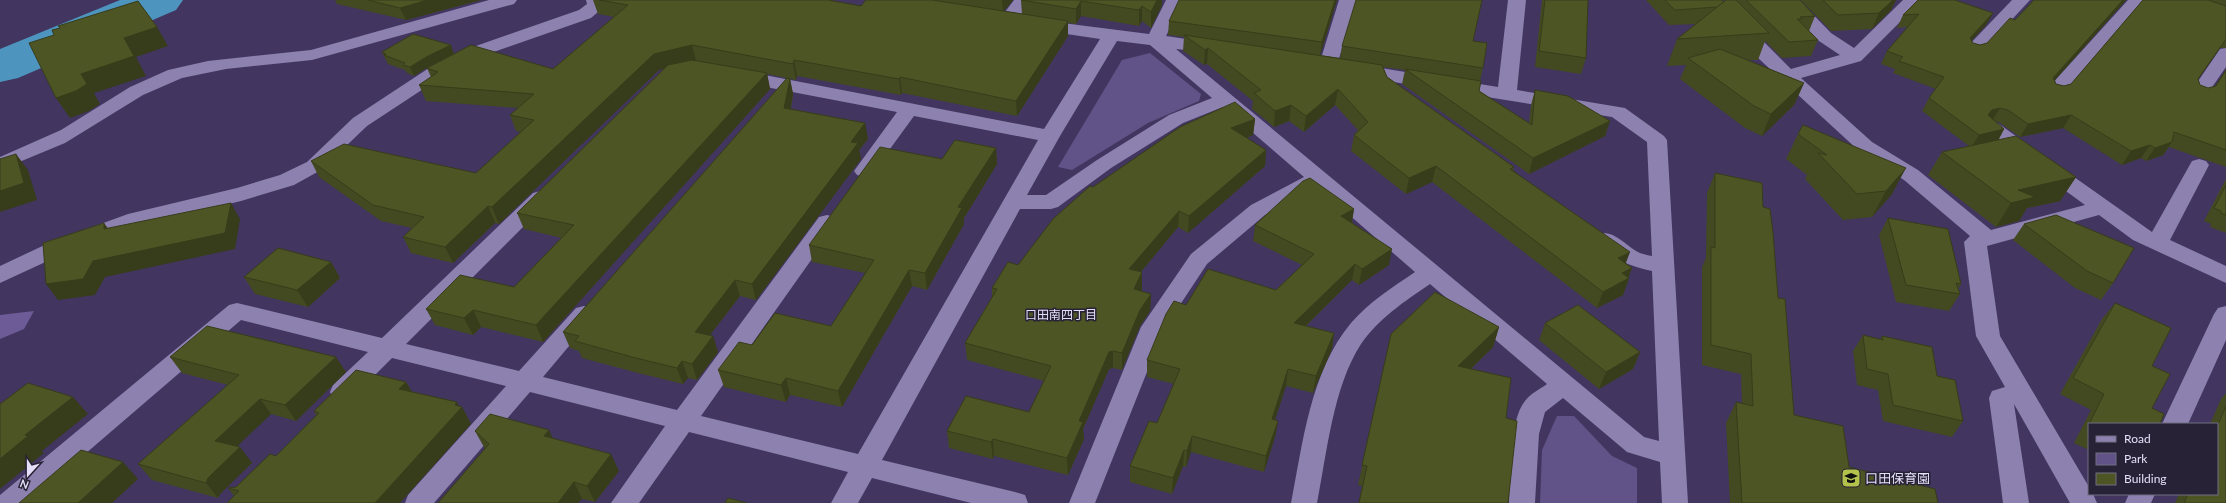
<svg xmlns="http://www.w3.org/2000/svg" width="2226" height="503" viewBox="0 0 2226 503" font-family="Lato,'Noto Sans JP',sans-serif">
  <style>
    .green { fill: #615287 }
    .forest { fill: #6d5b98 }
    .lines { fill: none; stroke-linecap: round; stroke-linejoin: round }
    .river { fill: #4d95bf; fill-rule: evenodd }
    .minor { fill: #8d81b0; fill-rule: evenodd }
    .wall { fill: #434920 }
    .shaded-wall { fill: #373c1a }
    .building { fill: #4e5525; stroke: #373c1a }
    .labels { text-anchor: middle; stroke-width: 3; stroke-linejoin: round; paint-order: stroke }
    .neighbourhood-label { font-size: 12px; fill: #e5dff9; stroke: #272235 }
    .near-poi-label { font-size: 13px; fill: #e5dff9; stroke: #272235; text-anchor: start }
  </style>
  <rect width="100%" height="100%" fill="#423660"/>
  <g class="green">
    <polygon points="1150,53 1201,94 1199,101 1148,123 1072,170 1058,167 1122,60"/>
    <polygon points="1557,416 1574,416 1612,456 1637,468 1637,503 1540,503 1542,450"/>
  </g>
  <polygon class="forest" points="34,311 24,329 0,339 0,315"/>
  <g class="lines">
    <polygon class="river" points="120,0 183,0 176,10 18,78 0,82 0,49"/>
    <g class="minor">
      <polygon points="489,0 517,0 514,4 312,60 226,69 182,78 143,95 65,143 0,170 0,157 61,130 130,87 168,70 208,61 311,50"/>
      <polygon points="586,0 604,0 605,6 591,18 485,55 446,74 367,126 321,170 294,185 241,201 142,225 67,252 0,283 0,266 51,242 128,214 237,188 280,175 307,162 353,118 432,66 473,47 579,10 587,4"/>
      <polygon points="1014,0 1032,0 1014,24 1002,24 999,20"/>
      <path d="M1166,0h18l-18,36 47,7 6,1 3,4 -3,4 -6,1 -37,-4 468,388 15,4 -7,-170c-21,-5 -46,-12 -59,-32l3,-5c17,-5 27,9 40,17 5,3 11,4 16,5l-5,-114 -35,-25 -256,-41 -7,-2 -2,-4 2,-4 7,-2 142,23 10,-87h18l-9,90 108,18 39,28 3,4 21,363h-26l-2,-41 -33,-10 -64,-54 -18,14 -6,22 -4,69h-26c1,-25 0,-83 16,-102 5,-7 15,-12 22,-17l-117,-100c-25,17 -52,35 -69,60 -28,43 -34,109 -44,159h-26c12,-60 19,-131 60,-180 18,-21 42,-36 64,-51l-98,-85 -52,28 -58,49 -43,65 -69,174h-26l72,-176 50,-73 60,-49 53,-28 -81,-70 -40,16 -72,45 -53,39 -7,2h-31l-138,251 133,32 10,3 3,8h-57l-99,-25 -14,25h-27l17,-31 -159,-40 -50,71h-28l54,-77 -135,-34 -96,111h-29l3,-8 98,-109 -114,-28 -41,41 -9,2 -9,-2 -3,-7 3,-7 35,-33 -127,-32 -213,183h-28v-8l229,-190 8,-2 145,35 151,-145 7,-2 7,2 3,5 -3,5 -141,141 113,27 57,-63 8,-2 8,2 4,6 -53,63 134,33 142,-193 8,-2 8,2 3,5 -137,194 157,38 180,-314 -124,-24 -43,59 -7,2 -7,-2 -3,-4 43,-59 -158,-30 -7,-2 -2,-4 2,-4 7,-2 305,59 56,-90 -67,-10 -3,-4 3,-4 6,-1 110,14zM1117,41l33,4 62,53 -43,17 -72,45 -51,35h-19l33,-59z"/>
      <polygon points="1339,0 1357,0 1337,65 1334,69 1328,70 1322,69 1319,65"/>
      <polygon points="1703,0 1722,0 1791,69 1840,55 1819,41 1780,0 1799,0 1831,33 1854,48 1903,0 1922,0 1861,61 1801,78 1872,142 1918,170 1991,230 2085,205 1985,132 1982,128 1985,124 1992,122 1999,124 2152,232 2192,161 2199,159 2206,161 2209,165 2170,240 2226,266 2226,283 2133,240 2099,215 1987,246 2000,336 2089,487 2089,494 2093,494 2097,503 2070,503 2014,404 2029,503 2003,503 1989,398 1992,391 2005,387 1976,336 1964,242 1970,236 1904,180 1858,150 1758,58"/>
      <polygon points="2012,0 2030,0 1979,55 1973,56 1967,55 1964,51 1967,47"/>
      <polygon points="2128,0 2146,0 2063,95 2056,97 2049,95 2047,91 2049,87"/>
      <polygon points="2226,48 2226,67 2208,93 2206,97 2199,99 2192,97 2190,93 2220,49"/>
      <polygon points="2226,306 2226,340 2188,424 2162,424 2214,314 2218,308"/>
      <polygon points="2129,494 2155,494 2151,503 2125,503"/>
    </g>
  </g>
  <g class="wall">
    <polygon points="335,0 481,0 406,20 337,4"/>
    <polygon points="593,0 828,0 861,6 866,0 1013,0 1004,11 1022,14 1021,0 1162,0 1162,5 1151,28 1142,21 1139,26 1081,16 1076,24 1068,23 1068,36 1017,116 902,93 901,95 797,76 796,80 767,74 770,89 543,342 481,327 473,335 435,325 426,309 514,287 562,238 524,229 517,213 665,68 659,70 499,224 495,223 453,263 411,253 403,237 412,228 381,221 319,177 311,161 476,173 521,132 516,131 510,115 518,108 426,101 419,85 431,77 427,68 450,56 431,65 414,76 407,73 405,70 388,64 382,52 454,54 553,69 614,17 598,14"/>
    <polygon points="1337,0 1320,55 1340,58 1342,46 1473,41 1483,68 1480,81 1479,91 1529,123 1531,105 1535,90 1610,121 1605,136 1529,174 1402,84 1405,70 1383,67 1387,77 1514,167 1513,170 1632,268 1628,278 1629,278 1623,295 1597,308 1432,182 1406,194 1351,151 1354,135 1358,130 1335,105 1304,132 1289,121 1274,127 1252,109 1253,101 1207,64 1204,65 1183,51 1184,37 1168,35 1169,21"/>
    <polygon points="1542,0 1588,0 1586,58 1581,74 1535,67"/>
    <polygon points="1646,0 1722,0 1724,2 1725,1 1724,0 1800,0 1815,16 1809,31 1818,40 1811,56 1782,58 1765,41 1758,60 1748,60 1804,83 1794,105 1762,136 1745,128 1680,79 1686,65 1667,66 1677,39 1696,24 1669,25"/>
    <polygon points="1801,0 1896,0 1891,10 1872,29 1831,31"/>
    <polygon points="1918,0 1993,13 1986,25 1971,41 1973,43 1980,45 1987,43 2015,20 2126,0 2055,80 2056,84 2064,86 2071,84 2143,0 2226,0 2226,48 2220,48 2198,79 2200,85 2208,88 2215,86 2226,70 2226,167 2169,147 2163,155 2146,161 2141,158 2122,165 2063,128 2020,137 2000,123 1995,121 2004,129 1999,139 2076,177 2060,201 2027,208 2019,221 1996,227 1928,175 1942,152 1969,146 1922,111 1929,98 1936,89 1893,73 1895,69 1881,64 1887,51 1908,27 1897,28 1903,15"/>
    <polygon points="790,79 793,94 791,109 865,123 868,139 859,150 861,159 756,300 740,296 710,335 713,336 718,352 697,380 688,378 683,384 638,373 582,358 579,351 570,348 563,332"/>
    <polygon points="1255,119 1253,135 1247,138 1266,150 1265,166 1188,233 1178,227 1141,272 1142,289 1141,291 1151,294 1150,311 1140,326 1122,370 1113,368 1109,369 1083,429 1084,439 1068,475 994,456 993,459 949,448 947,431 1029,412 1044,381 967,360 965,343 992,297 992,288 1018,265 1093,187"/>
    <polygon points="1798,134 1892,194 1872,217 1843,220 1805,179 1807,175 1786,159"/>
    <polygon points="996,148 997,164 964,218 964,224 927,290 912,286 842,407 790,395 786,402 724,387 718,370 752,345 831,326 865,273 812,262 809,245 942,159"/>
    <polygon points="1715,173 1763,207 1778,298 1794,415 1849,467 1938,503 1730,503 1726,423 1736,402 1742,404 1741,374 1702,365 1702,267 1706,258 1707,193"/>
    <polygon points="2226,179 2226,233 2210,227 2211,224 2204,221"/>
    <polygon points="1354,209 1352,222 1389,265 1359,285 1352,280 1306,326 1334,333 1332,349 1313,393 1286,386 1275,420 1278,421 1275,437 1264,472 1191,452 1186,467 1183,466 1172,494 1130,482 1130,466 1157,423 1174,384 1147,377 1147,360 1186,305 1276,290 1302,265 1253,241 1255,225"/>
    <polygon points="1888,218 1961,284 1958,289 1960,294 1949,311 1896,302 1879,235"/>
    <polygon points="2024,224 2113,283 2101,300 2075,288 2013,240"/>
    <polygon points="331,262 340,278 308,307 255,294 244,277"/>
    <polygon points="2115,303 2171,328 2089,424 2089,450 2074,443 2091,410 2060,394 2102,319"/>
    <polygon points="1545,323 1640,352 1633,369 1599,389 1539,340"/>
    <polygon points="1499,327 1493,347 1471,369 1506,418 1508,503 1359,503 1362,486 1358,485 1391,334"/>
    <polygon points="1863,335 1880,340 1882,336 1937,376 1963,421 1952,437 1883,421 1878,390 1857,385 1853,351"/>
    <polygon points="170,357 346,372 296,421 271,414 237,446 252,463 220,494 218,498 152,480 138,464 228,385 182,373"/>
    <polygon points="406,382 412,392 462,407 471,424 234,496 228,488 236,487 276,456 316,415 314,411"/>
    <polygon points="2226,393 2226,503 2175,503 2179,494 2217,494 2217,424 2210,424 2221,399"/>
    <polygon points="475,431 553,438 619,471 595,502 582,499 485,449"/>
  </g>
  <g class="shaded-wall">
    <polygon points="428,0 481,0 406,20 400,8"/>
    <polygon points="1002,0 1013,0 1003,12"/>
    <polygon points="1157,0 1162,0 1162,5 1151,28 1151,12"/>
    <polygon points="1335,0 1337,0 1320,56 1322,42"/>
    <polygon points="1893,0 1896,0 1891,10 1872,29 1879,13"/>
    <polygon points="2123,0 2126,0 2046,90 2053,78"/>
    <polygon points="1081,1 1081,16 1076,24 1076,9"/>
    <polygon points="1142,6 1142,21 1139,26 1139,10"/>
    <polygon points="1993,13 1986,25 1963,50 1970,38"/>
    <polygon points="1068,21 1068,36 1017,116 1016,101"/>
    <polygon points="157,27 168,46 136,57 146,76 94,93 100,104 89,111 70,118 56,98 81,74 124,38"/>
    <polygon points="451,45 454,54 431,65 414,76 410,67 428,56"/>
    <polygon points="692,45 696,61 659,70 499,224 492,207 654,54"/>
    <polygon points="1208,48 1207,64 1204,65 1205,50"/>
    <polygon points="794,60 797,76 796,80 793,64"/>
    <polygon points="767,73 770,89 543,342 536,325"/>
    <polygon points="900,77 902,93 901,95 899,79"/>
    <polygon points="790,79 793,94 788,123 784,108"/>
    <polygon points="1804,83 1794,105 1762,136 1771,114"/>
    <polygon points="1338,89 1335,105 1304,132 1306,116"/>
    <polygon points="1291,105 1289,121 1274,127 1275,111"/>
    <polygon points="2000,108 1992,121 1988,115 1992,110"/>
    <polygon points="2071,115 2063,128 2020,137 2028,124"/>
    <polygon points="1255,119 1253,135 1230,144 1231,128"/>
    <polygon points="1610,121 1605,136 1529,174 1533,158"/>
    <polygon points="865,123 868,139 859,150 861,159 756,300 752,284 851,142"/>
    <polygon points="2004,129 1997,142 1971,148 1979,135"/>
    <polygon points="2172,142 2163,155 2146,161 2155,148"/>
    <polygon points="2150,145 2141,158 2122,165 2131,151"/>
    <polygon points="996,148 997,164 964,218 964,224 927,290 925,273 958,207"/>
    <polygon points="1266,150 1265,166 1188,233 1189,216"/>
    <polygon points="16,154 28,170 37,200 0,212 0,191"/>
    <polygon points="1436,166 1432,182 1406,194 1409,178"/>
    <polygon points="1906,168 1892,194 1872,217 1886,191"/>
    <polygon points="2076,177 2060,201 2027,208 2019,221 1996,227 2011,203 2018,190"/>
    <polygon points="231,203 240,219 235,249 105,277 95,295 58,300 46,284 93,261"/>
    <polygon points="488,206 495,223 453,263 445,247"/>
    <polygon points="1354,209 1351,225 1341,216"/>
    <polygon points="1179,211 1178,227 1129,286 1129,269"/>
    <polygon points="104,223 115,238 104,229"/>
    <polygon points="1392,249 1389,265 1359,285 1362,269"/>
    <polygon points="1630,252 1624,268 1618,258"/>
    <polygon points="331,262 340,278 308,307 297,290"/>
    <polygon points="1355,264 1352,280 1292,339 1294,323"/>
    <polygon points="1632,268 1628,279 1629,278 1623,295 1597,308 1603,292 1622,273"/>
    <polygon points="909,270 912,286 842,407 838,391"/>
    <polygon points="1142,272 1142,289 1134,306 1134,289"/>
    <polygon points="735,280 740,296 700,348 695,332"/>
    <polygon points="1151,294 1150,311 1140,326 1122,370 1122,353 1140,310"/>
    <polygon points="473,310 481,327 473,335 464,318"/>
    <polygon points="1499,327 1493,347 1453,386 1458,366"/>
    <polygon points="1334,333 1332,349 1313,393 1316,376"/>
    <polygon points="713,336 718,352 697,380 692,364"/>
    <polygon points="1113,351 1113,368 1109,369 1083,429 1084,439 1068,475 1067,458 1079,421 1109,352"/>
    <polygon points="1640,352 1633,369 1599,389 1606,372"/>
    <polygon points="336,357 346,372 296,421 285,405"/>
    <polygon points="682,361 688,378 683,384 677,368"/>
    <polygon points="1288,369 1286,386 1270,435 1272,419"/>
    <polygon points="786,378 790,395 786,402 781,385"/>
    <polygon points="406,382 416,399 399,389"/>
    <polygon points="73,397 88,414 42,451 44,453 0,489 0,459 25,435"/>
    <polygon points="260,399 271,414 227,456 215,441"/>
    <polygon points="457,402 460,409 462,407 471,424 400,503 375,503"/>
    <polygon points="1278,421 1275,437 1264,472 1266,456"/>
    <polygon points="549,430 557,447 544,436"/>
    <polygon points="1192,436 1191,452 1186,467 1187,451"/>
    <polygon points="993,439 994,456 993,459 991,442"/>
    <polygon points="240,447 252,463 220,494 218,498 206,483 208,478"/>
    <polygon points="1184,450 1183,466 1172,494 1173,478"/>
    <polygon points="611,454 619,471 595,502 587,486"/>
    <polygon points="123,462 138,479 112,503 78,503"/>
    <polygon points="574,482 582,499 578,503 558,503"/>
  </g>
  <g class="building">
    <polygon points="368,0 428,0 400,8"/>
    <polygon points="599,0 828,0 861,6 866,0 932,0 1068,21 1016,101 900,77 899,79 794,60 793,64 692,45 654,54 492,207 488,206 445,247 403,237 424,217 373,205 311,161 344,144 476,173 534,120 510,115 534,94 419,85 438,72 427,68 471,45 553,69 628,5"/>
    <polygon points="1021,0 1157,0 1151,12 1142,6 1139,10 1081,1 1076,9"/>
    <polygon points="1179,0 1335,0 1322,42 1169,21"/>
    <polygon points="1356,0 1482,0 1473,41 1487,43 1483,68 1342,46"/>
    <polygon points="1545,0 1588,0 1586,58 1539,51"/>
    <polygon points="1665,0 1722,0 1724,2 1717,7 1675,10"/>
    <polygon points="1726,0 1736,0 1769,33 1677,39"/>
    <polygon points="1746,0 1800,0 1815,16 1800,17 1802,19 1797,19 1818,40 1789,42"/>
    <polygon points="1823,0 1893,0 1879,13 1838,15"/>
    <polygon points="1918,0 1955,0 1993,13 1970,38 1973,43 1980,45 1987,43 2010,18 2015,20 2034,0 2123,0 2053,78 2056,84 2064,86 2071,84 2143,0 2208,0 2226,6 2226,39 2198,79 2200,85 2208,88 2216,86 2226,70 2226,150 2174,132 2172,142 2155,148 2150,145 2131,151 2071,115 2028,124 2008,110 2000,108 1992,110 1988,115 2004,129 1979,135 1929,98 1944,77 1899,61 1903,57 1887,51 1919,14 1903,15"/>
    <polygon points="138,1 157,27 124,38 134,56 81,74 87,84 76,91 56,98 29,43 54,35 52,30 60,28 58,26"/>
    <polygon points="413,34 451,45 428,56 410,67 403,65 405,63 384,55 386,54 382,52"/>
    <polygon points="1184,35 1382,65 1387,77 1514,167 1510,169 1630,252 1618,258 1632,268 1622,273 1629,278 1603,292 1436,166 1409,178 1354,135 1368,122 1338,89 1306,116 1291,105 1275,111 1254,93 1261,90 1208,48 1205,50"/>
    <polygon points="1720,49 1804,83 1771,114 1754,106 1688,58"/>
    <polygon points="692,60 767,73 536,325 473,310 464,318 426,309 460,275 514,287 574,225 517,213 668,65"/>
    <polygon points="1405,69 1481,81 1479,91 1532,125 1535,90 1568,96 1610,121 1533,158"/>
    <polygon points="787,78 790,79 784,108 865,123 851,142 858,143 752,284 735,280 695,332 713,336 692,364 682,361 677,368 632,357 575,341 579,336 563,332"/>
    <polygon points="1235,102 1255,119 1231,128 1266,150 1189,216 1179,211 1129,269 1142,272 1134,289 1151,294 1140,310 1122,353 1113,351 1109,352 1079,421 1083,422 1067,458 993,439 991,442 947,431 966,396 1029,412 1051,366 965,343 997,289 992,288 1008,262 1018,265 1053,219 1090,186 1093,187 1180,127"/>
    <polygon points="1803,125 1906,168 1886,191 1857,194 1818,153 1827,155 1798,134"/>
    <polygon points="2016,136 2076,177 2018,190 2035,197 2011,203 1942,152"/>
    <polygon points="955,140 996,148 958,207 962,208 925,273 909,270 838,391 786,378 781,385 718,370 739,342 752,345 775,313 831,326 874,260 809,245 880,147 942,159"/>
    <polygon points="16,154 24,183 0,191 0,159"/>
    <polygon points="1715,173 1762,183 1763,207 1770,209 1773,233 1778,298 1785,299 1794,415 1843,426 1849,467 1935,489 1938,503 1742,503 1736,402 1753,406 1751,354 1711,345 1711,247 1715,248"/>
    <polygon points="1310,178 1354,209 1341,216 1392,249 1362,269 1355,264 1294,323 1334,333 1316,376 1288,369 1272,419 1278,421 1266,456 1192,436 1187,451 1184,450 1173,478 1130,466 1149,421 1157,423 1180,369 1147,360 1166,314 1174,301 1186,305 1208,269 1276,290 1314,254 1255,225 1303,181"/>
    <polygon points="2226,185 2226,215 2221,213 2221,211 2214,208"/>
    <polygon points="231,203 225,233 93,261 83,279 46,284 43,243 104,223 104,229"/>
    <polygon points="2056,215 2134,248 2113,283 2087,271 2024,224"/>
    <polygon points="1888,218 1948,229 1961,284 1956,283 1960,294 1906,285"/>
    <polygon points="278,248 331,262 297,290 244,277"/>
    <polygon points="1435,292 1499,327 1458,366 1511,378 1506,418 1517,421 1508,503 1359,503 1367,466 1362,465 1391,334"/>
    <polygon points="2115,303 2171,328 2152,366 2170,374 2152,408 2164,414 2160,424 2089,424 2089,427 2088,426 2104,394 2073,378"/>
    <polygon points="1578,305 1640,352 1606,372 1545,323"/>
    <polygon points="207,326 336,357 285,405 260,399 215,441 240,447 208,478 206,483 138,464 239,375 170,357"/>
    <polygon points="1863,335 1883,340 1882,336 1932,347 1937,376 1955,380 1963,421 1893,405 1888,374 1867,369"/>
    <polygon points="356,370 406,382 399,389 457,402 455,405 462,407 375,503 227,503 239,491 228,488 236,487 270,454 276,456 319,413 314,411"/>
    <polygon points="28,383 73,397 25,435 28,436 0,459 0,404"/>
    <polygon points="2226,406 2226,503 2184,503 2188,494 2217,494 2217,427"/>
    <polygon points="490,414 549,430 544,436 611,454 587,486 574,482 558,503 438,503 489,444 475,431"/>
    <polygon points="81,450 123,462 78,503 19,503"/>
    <polygon points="728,498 747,503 725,503"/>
  </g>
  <defs>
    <symbol id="school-square" viewBox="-11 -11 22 22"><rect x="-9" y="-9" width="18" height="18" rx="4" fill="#b3c24b" stroke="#272235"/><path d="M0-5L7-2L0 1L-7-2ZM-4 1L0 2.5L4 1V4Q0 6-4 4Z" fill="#111"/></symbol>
  </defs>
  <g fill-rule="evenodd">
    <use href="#school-square" x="1840" y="467" width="22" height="22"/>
  </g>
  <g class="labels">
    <g class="neighbourhood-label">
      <text x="1061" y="319">口田南四丁目</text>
    </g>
    <g class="near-poi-label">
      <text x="1865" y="483">口田保育園</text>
    </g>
  </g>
  <rect x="2088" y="423" width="130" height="72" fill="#272235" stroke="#736e83"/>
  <rect x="2096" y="436" width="20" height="6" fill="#8d81b0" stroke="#736e83"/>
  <text x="2124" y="443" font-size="12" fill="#e5dff9">Road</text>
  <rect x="2096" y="453" width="20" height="12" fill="#615287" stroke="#736e83"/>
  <text x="2124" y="463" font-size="12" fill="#e5dff9">Park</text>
  <rect x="2096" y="473" width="20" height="12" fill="#4e5525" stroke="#736e83"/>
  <text x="2124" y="483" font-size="12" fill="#e5dff9">Building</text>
  <g transform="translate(28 475) rotate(201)" stroke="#272235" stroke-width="3" paint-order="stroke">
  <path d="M0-3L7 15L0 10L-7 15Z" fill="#e5dff9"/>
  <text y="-6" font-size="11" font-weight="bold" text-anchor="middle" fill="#e5dff9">N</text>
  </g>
</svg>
